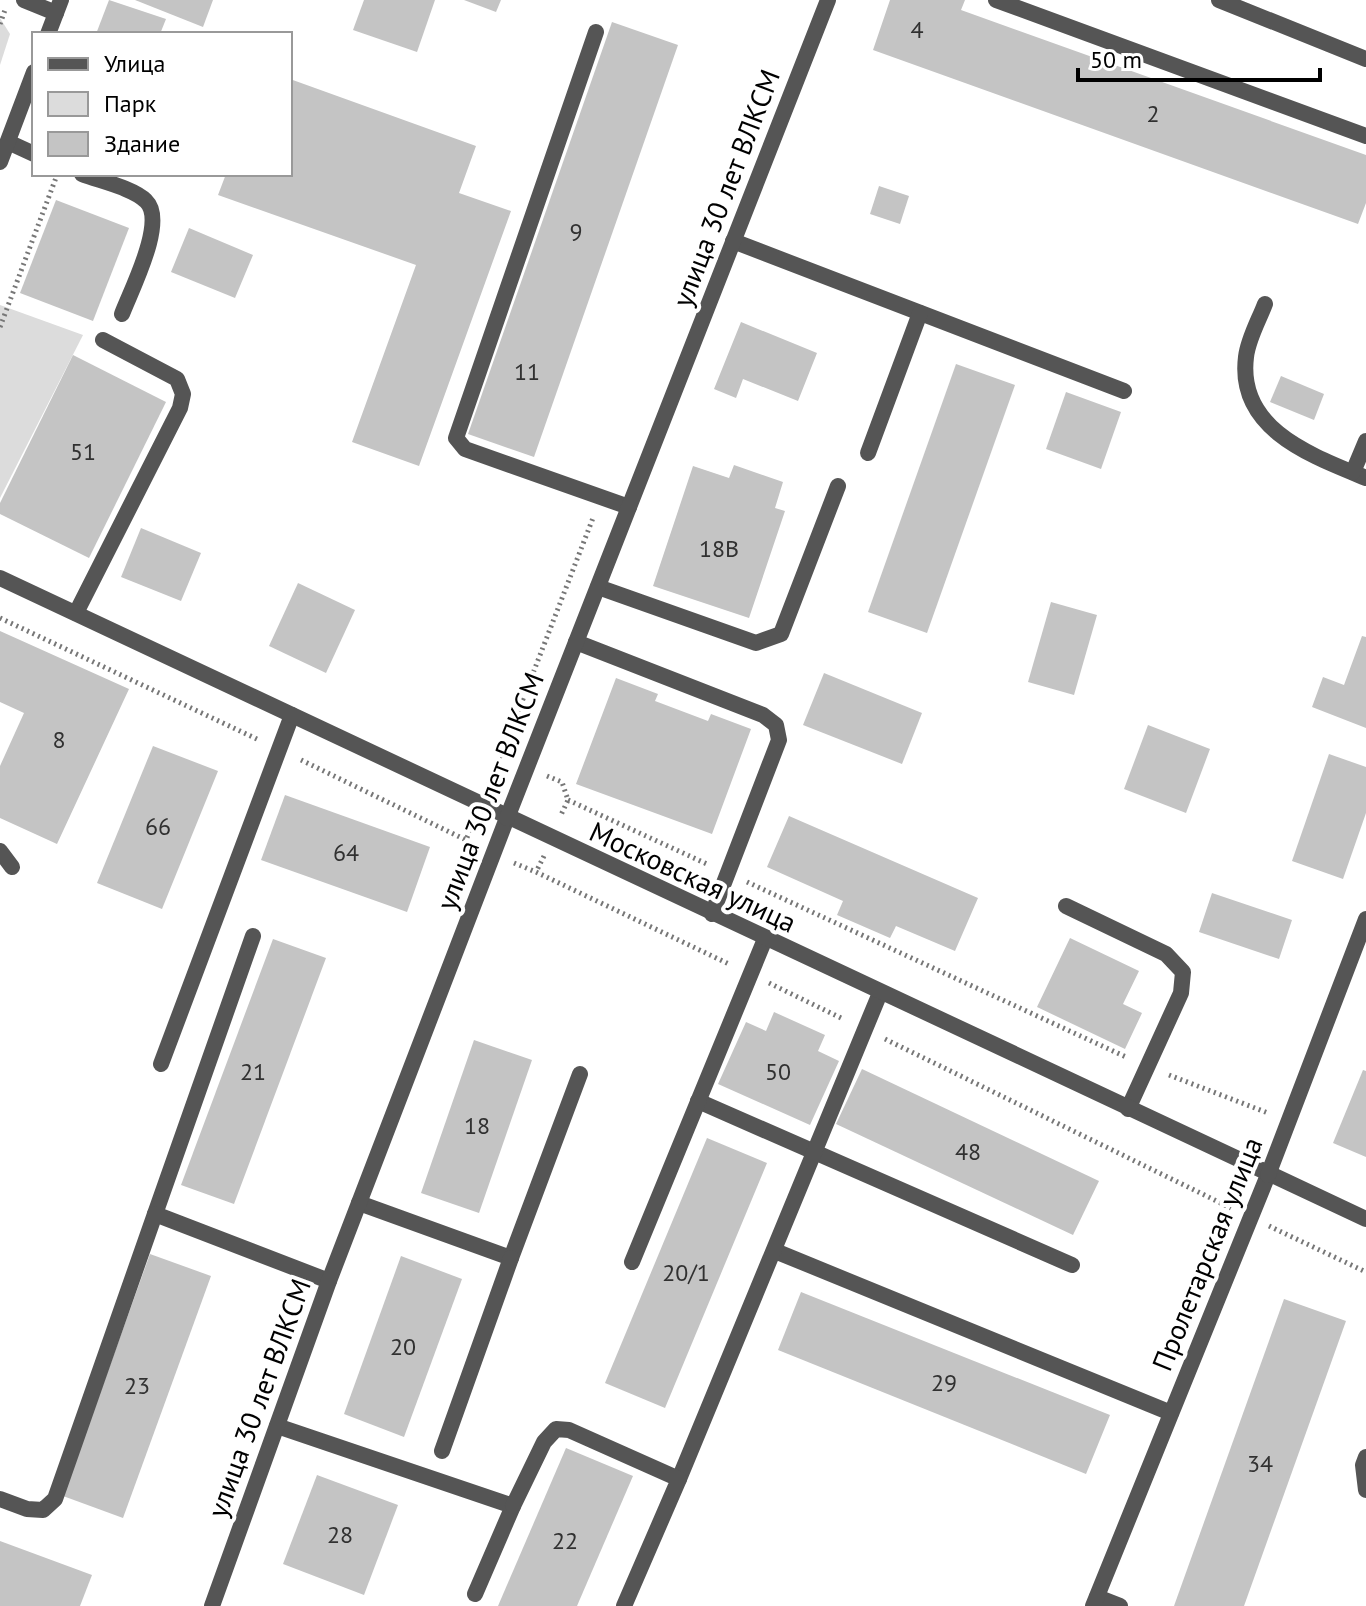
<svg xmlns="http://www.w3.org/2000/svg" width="1366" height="1606" viewBox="0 0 1366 1606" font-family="'PT Sans',sans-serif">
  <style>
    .green { fill: #dcdcdc }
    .building { fill: #c4c4c4 }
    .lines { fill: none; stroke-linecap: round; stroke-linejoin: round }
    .path { stroke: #777; stroke-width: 5; stroke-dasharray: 2 4; stroke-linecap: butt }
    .service { stroke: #555; stroke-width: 16 }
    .minor { stroke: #555; stroke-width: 16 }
    .tertiary { stroke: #555; stroke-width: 16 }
    .labels { text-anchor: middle; stroke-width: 8; stroke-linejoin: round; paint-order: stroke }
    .number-label { font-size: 24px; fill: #313131 }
    .street-label { font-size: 28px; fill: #000; stroke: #fff }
  </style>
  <rect width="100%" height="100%" fill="#fff"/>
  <g class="green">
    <polygon points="0,18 10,34 0,65"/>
    <polygon points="0,305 83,335 0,498"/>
  </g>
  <g class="building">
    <polygon points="109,0 166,19 160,34 96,34"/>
    <polygon points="135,0 213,0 203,27"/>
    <polygon points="364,0 435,0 417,52 353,30"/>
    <polygon points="464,0 501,0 496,12"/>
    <polygon points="890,0 965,0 961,10 1366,155 1366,203 1358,224 873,50"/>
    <polygon points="612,22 678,45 534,457 468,434"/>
    <polygon points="290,79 476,146 459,193 511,211 419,466 352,442 416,265 218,195 226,174 290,174"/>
    <polygon points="879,186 909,196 900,224 870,214"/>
    <polygon points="56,200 129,228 93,321 20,293"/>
    <polygon points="189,228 253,255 235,298 171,272"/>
    <polygon points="741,322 817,353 798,401 743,379 736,398 714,389"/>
    <polygon points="73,355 166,402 89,558 0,514 0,503"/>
    <polygon points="956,364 1015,385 927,633 868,612"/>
    <polygon points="1281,376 1324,394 1314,420 1270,402"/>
    <polygon points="1066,392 1121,412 1101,469 1046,449"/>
    <polygon points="734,465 783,482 775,508 785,511 749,618 653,586 693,466 729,478"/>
    <polygon points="141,528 201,553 181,601 121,577"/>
    <polygon points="298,583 355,610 326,673 269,646"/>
    <polygon points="1051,602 1097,615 1074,695 1028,682"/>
    <polygon points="0,631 129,689 57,844 0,818 0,766 24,713 0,702"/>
    <polygon points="1362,636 1366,637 1366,728 1312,707 1323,677 1344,685"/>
    <polygon points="824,673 922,713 902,764 803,725"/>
    <polygon points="616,678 658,694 655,701 708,721 711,714 751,729 712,834 576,784"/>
    <polygon points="1148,725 1210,749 1186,813 1124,789"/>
    <polygon points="153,746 218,771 162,909 97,883"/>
    <polygon points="1329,754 1366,767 1366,813 1343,879 1292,861"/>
    <polygon points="285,795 430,847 407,912 261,860"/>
    <polygon points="789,816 978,898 955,951 896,926 890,938 837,915 843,901 767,867"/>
    <polygon points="1212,893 1292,920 1279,959 1199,932"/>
    <polygon points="1070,938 1139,971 1123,1004 1142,1013 1125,1049 1037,1007"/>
    <polygon points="273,939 326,958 234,1204 181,1185"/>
    <polygon points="774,1012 825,1035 818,1051 839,1061 810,1125 718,1084 746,1022 766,1031"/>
    <polygon points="474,1040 532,1060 479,1213 421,1193"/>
    <polygon points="862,1069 1099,1181 1073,1235 836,1124"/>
    <polygon points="1363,1070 1366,1071 1366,1157 1333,1143"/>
    <polygon points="707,1138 767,1163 665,1408 605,1383"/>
    <polygon points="150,1254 211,1276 123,1518 63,1496"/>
    <polygon points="401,1256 462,1279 404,1437 344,1414"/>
    <polygon points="801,1292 1110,1415 1086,1474 778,1350"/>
    <polygon points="1284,1299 1346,1321 1244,1606 1174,1606"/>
    <polygon points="566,1448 633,1476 577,1606 498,1606"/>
    <polygon points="317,1475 398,1505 364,1595 283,1564"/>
    <polygon points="0,1541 92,1575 80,1606 0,1606"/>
  </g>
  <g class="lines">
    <g class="path">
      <polyline points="0,24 5,10"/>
      <polyline points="0,327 57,175"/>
      <polyline points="0,618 259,740"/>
      <polyline points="501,756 593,518"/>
      <polyline points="301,760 466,840 473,823"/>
      <polyline points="547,776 562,782 568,800 560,817"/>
      <polyline points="489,784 501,756 505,758"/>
      <polyline points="568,800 709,865"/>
      <polyline points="544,856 536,872 731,965"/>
      <polyline points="514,863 536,872"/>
      <polyline points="747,882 1126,1057"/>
      <polyline points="769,983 843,1019"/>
      <polyline points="885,1039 1231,1208"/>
      <polyline points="1169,1075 1268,1113"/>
      <polyline points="1269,1226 1366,1272"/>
    </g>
    <g class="service">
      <polyline points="996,0 1366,136"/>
      <polyline points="596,32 456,438 465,449 629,507"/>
      <polyline points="8,142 34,154"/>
      <path d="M82,174c18,7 51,14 64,27 21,20 -15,89 -24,113"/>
      <polyline points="733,241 1124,391"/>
      <path d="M1265,304c-6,16 -17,35 -19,53 -9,72 64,98 120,121"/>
      <polyline points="868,453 920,313"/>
      <polyline points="1353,472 1366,441"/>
      <polyline points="598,587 756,643 781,634 838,486"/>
      <polyline points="76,613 180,408 183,394 177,379 103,340"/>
      <polyline points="576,642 763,715 776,725 779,740 712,914"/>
      <polyline points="0,851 12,867"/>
      <polyline points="1066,906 1166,954 1183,972 1181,993 1128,1109"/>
      <polyline points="161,1064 292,715"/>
      <polyline points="698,1101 1072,1265"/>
      <polyline points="359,1203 511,1258 580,1074"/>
      <polyline points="155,1214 253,936"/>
      <polyline points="775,1251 1171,1413"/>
      <polyline points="632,1262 765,939"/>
      <polyline points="277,1426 513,1506 475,1594"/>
      <polyline points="442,1451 511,1258"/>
      <polyline points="1366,1457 1363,1465 1366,1490"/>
      <polyline points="679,1479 880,993"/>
      <polyline points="0,1499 27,1509 43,1510 55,1499 155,1214 329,1281"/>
      <polyline points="513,1506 544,1442 556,1429 569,1430 679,1479 624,1606"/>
      <polyline points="1097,1597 1120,1606"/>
    </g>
    <g class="minor">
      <polyline points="24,0 56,13"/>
      <polyline points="48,34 61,0"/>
      <polyline points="0,162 34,72"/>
      <polyline points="212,1606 329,1281 507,818"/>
      <polyline points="1093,1606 1268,1175"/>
    </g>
    <g class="tertiary">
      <polyline points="1219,0 1366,59"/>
      <polyline points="0,578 1366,1219"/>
      <polyline points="507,818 828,0"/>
      <polyline points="1268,1175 1366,919"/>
    </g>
  </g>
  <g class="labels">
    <g class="number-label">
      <text x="917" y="38">4</text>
      <text x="1153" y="122">2</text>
      <text x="576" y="240">9</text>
      <text x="527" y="380">11</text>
      <text x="83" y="460">51</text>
      <text x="719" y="557">18В</text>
      <text x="59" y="748">8</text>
      <text x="158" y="835">66</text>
      <text x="346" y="861">64</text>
      <text x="253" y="1080">21</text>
      <text x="778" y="1080">50</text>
      <text x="477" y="1134">18</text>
      <text x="968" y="1160">48</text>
      <text x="686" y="1281">20/1</text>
      <text x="403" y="1355">20</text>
      <text x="944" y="1391">29</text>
      <text x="137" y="1394">23</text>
      <text x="1260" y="1472">34</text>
      <text x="340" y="1543">28</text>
      <text x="565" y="1549">22</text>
    </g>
    <g class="street-label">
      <text transform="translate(726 188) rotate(-69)" y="10">улица 30 лет ВЛКСМ</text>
      <text transform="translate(490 791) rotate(-69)" y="10">улица 30 лет ВЛКСМ</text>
      <text transform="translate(693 877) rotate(25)" y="10">Московская улица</text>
      <text transform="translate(1207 1254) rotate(-68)" y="10">Пролетарская улица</text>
      <text transform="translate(259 1398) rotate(-70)" y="10">улица 30 лет ВЛКСМ</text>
    </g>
  </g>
  <rect x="32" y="32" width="260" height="144" fill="#ffffff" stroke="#999999" stroke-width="2"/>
  <rect x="48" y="58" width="40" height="12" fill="#555555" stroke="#999999" stroke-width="2"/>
  <text x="104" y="72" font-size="24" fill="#000000">Улица</text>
  <rect x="48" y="92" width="40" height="24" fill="#dcdcdc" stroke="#999999" stroke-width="2"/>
  <text x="104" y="112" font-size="24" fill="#000000">Парк</text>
  <rect x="48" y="132" width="40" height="24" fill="#c4c4c4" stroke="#999999" stroke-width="2"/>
  <text x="104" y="152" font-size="24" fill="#000000">Здание</text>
  <path d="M1078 68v12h242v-12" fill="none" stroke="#000000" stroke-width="4"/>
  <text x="1090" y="68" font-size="24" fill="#000000" stroke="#ffffff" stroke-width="6" paint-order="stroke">50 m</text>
</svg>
